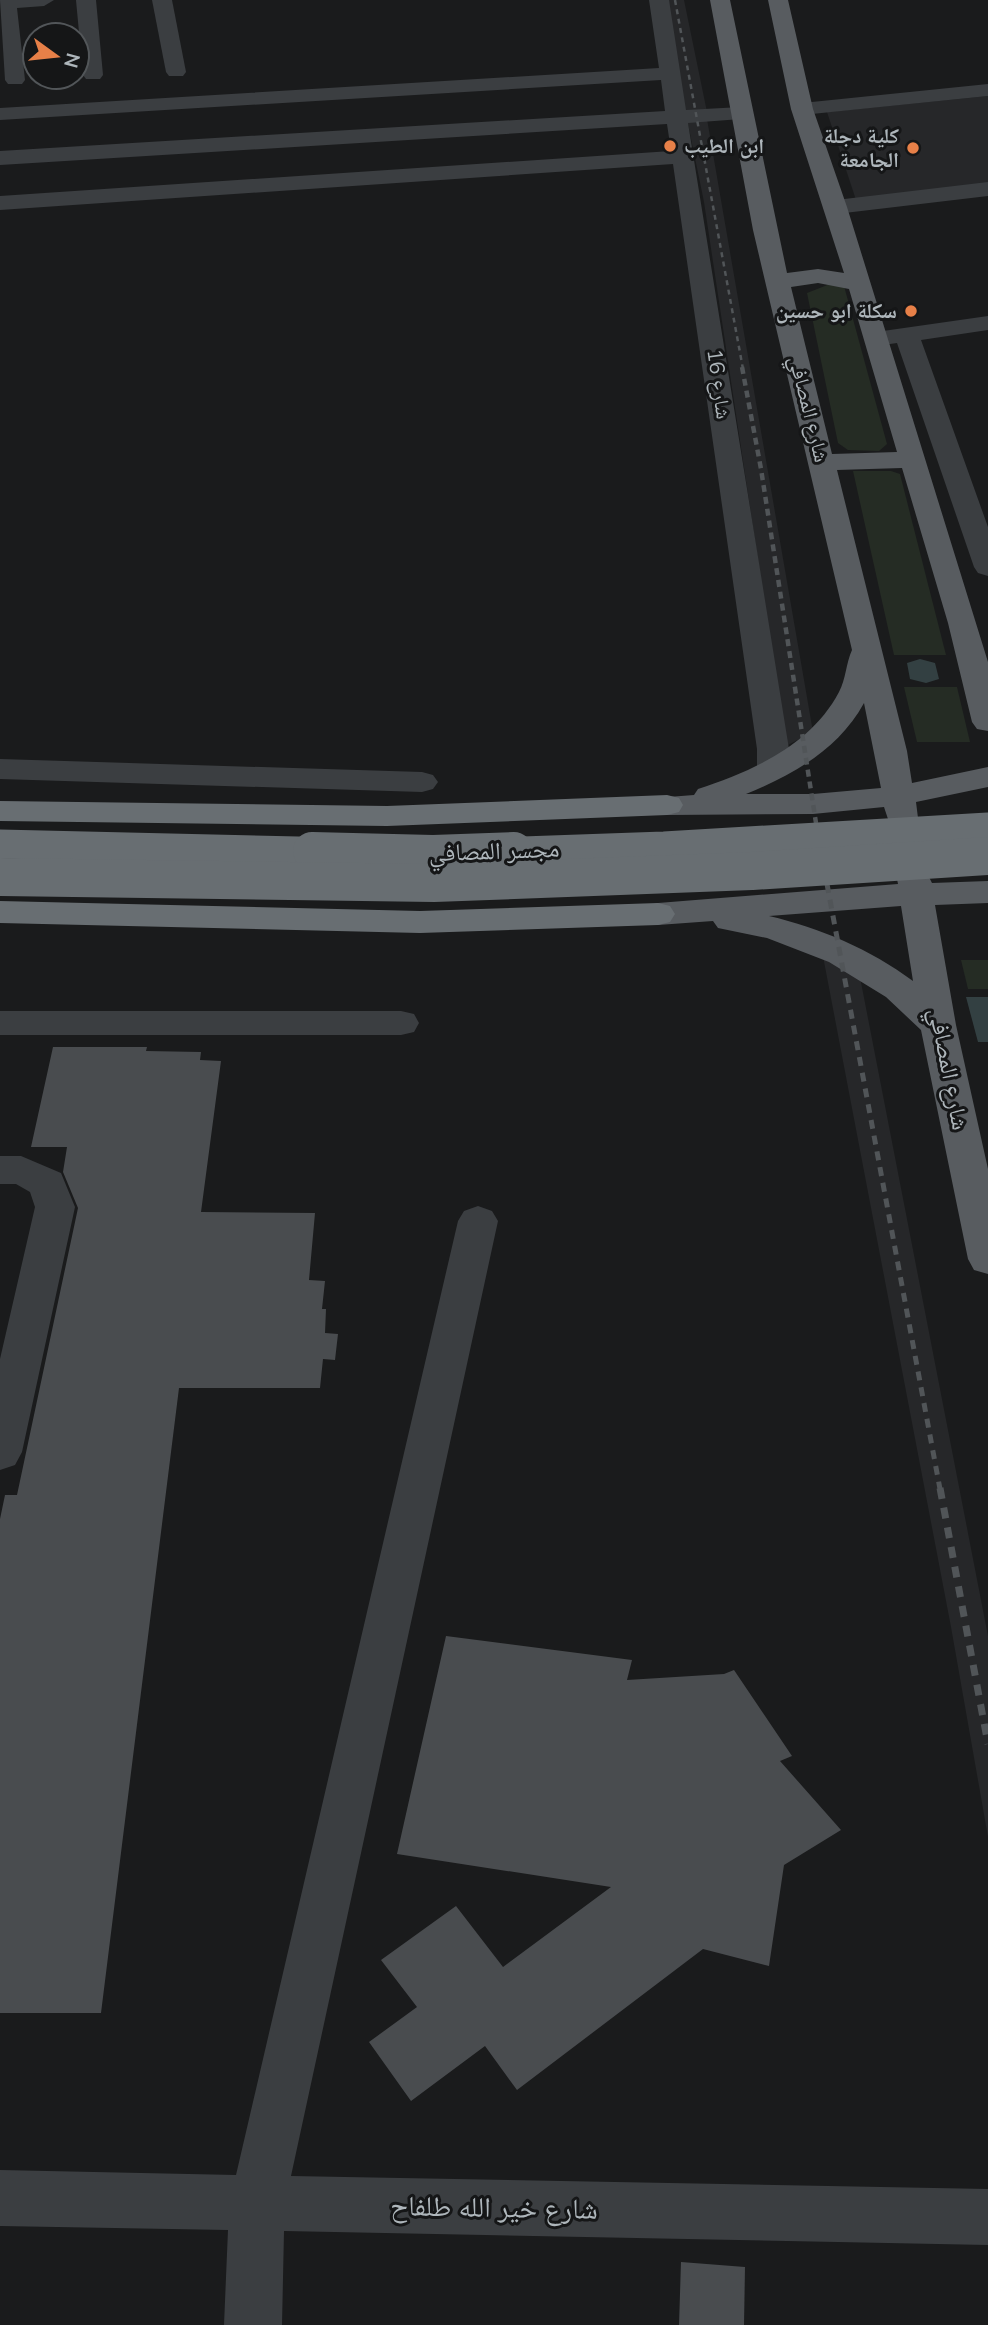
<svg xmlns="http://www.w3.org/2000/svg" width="988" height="2325" viewBox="0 0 988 2325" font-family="Mulish,'Noto Naskh Arabic',sans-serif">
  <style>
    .built { fill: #262729 }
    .green { fill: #252c24 }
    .water { fill: #334042 }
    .building { fill: #494c4f }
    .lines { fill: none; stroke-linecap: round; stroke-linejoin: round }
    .minor { fill: #3b3e41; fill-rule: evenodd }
    .major { fill: #585c60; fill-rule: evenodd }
    .highway { fill: #686e72; fill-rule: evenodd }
    .rail-far3 { stroke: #515558; stroke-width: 2.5; stroke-dasharray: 5 4.5; stroke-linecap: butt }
    .rail-far2 { stroke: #515558; stroke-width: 4.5; stroke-dasharray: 7 5; stroke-linecap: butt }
    .rail-far1 { stroke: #515558; stroke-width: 5; stroke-dasharray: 9 7; stroke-linecap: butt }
    .rail { stroke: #515558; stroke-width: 7; stroke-dasharray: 11 9; stroke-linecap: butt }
    .highway-bridge-far1 { stroke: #686e72; stroke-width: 29 }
    .highway-bridge { stroke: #686e72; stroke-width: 38 }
    .poi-dot { fill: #e78048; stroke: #151617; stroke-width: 2.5 }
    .labels { text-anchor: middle; stroke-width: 6; stroke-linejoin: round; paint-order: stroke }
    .far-poi-label { font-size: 21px; font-weight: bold; fill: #aeb6bb; stroke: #151617; text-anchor: end }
    .far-street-label { font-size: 21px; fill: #aeb6bb; stroke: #151617 }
    .street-label { font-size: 24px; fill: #aeb6bb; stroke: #151617 }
    .near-street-label { font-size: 28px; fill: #aeb6bb; stroke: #151617 }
  </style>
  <rect width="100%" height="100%" fill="#1a1b1c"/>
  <g class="built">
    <polygon points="667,0 684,0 707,112 686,113"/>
    <polygon points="988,96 988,184 856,200 827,112"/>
    <polygon points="687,119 707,119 813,732 786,746 704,202"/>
    <polygon points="822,951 859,972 988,1636 988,1837 951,1627"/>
  </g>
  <g class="green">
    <polygon points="830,284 844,286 887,444 879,451 848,450 838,443 807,293"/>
    <polygon points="853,471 891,471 900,474 946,655 894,655"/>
    <polygon points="904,687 957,687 970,742 917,742"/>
    <polygon points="961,960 988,960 988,989 968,989"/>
  </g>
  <g class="water">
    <polygon points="920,659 935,663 939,679 926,683 910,679 907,663"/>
    <polygon points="966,997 988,997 988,1042 978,1042"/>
  </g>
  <g class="building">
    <polygon points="53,1047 147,1047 146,1051 201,1052 200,1060 221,1061 201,1212 315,1213 309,1280 325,1281 322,1309 326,1309 325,1333 338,1334 335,1360 323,1359 320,1388 179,1388 101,2013 0,2013 0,1519 5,1495 17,1495 78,1208 63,1172 67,1147 31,1147"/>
    <polygon points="446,1636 632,1660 627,1680 724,1674 734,1670 792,1756 780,1761 841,1830 784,1865 769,1966 703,1949 517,2090 485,2046 411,2101 369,2042 417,2007 381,1960 456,1906 503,1967 611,1887 397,1854"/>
    <polygon points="681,2262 745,2267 744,2325 679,2325"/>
  </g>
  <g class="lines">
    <g class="minor">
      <polygon points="0,0 54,0 44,6 17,8 25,80 22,84 8,84 5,80"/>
      <polygon points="76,0 96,0 103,75 100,79 86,79 83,75"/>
      <polygon points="152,0 172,0 186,72 183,76 169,76 166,72"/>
      <polygon points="649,0 669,0 686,110 741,107 748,109 752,113 748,117 741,119 688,123 789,749 789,769 784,776 773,779 762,776 757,769 757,749 673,164 0,210 0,196 671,151 667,124 0,165 0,151 665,111 661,80 0,120 0,108 659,68"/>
      <polygon points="988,84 988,96 802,115 795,113 791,109 795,105 802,103"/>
      <polygon points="988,182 988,196 836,214 828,212 825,207 828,202 836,200"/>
      <polygon points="988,316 988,330 921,340 988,527 988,576 978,573 974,567 897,343 883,345 874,343 871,338 874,333 883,331"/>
      <polygon points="0,759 422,772 433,775 438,782 433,789 422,792 0,779"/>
      <polygon points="0,1011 401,1011 414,1014 419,1023 414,1032 401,1035 0,1035"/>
      <polygon points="0,1156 21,1156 61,1173 75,1207 22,1452 15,1465 0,1470 0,1359 35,1207 30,1192 16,1184 0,1184"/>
      <polygon points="478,1206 492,1211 498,1221 291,2176 988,2189 988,2245 284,2231 282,2325 224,2325 228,2230 0,2226 0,2170 236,2175 458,1221 464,1211"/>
    </g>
    <g class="major">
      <path d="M710,0h20l57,273 31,-4 26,4 -53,-164 -23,-109h20l25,109 34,98 141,455v69l-11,-2 -5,-7 -24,-99 -46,-155 -65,2 70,281 5,32 76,-16v20l-72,15 2,16 -4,7 -12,3 -12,-3 -6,-18 -71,7 -146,1 -12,-3 -4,-7 4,-7 39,-3 4,-6c55,-18 113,-44 141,-97 7,-13 7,-29 13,-42l-99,-420zM818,283l31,6 48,163 -65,2 -41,-167zM864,703l17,85 -68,6h-67c47,-19 93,-45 118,-91z"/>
      <path d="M914,868l12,3 6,12 56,-2v22l-53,2 21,120 32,144v105l-14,-4 -6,-11 -47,-229 -35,-33 -57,-35 -62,-24 -49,-10 -5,-7 -55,4 -12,-3 -5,-8 5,-8 12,-3 240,-19 -1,-5 5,-8zM901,906l12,75c-43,-32 -93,-53 -144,-65z"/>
    </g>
    <g class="highway">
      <polygon points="667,795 679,798 683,805 679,812 667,815 387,826 0,821 0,801 387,806"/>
      <polygon points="0,901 420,911 658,903 670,906 675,914 670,922 658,925 420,933 0,923"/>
    </g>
    <polyline class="rail-far3" points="675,0 743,369"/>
    <polyline class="rail-far2" points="742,367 761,469 816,823"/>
    <polyline class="rail-far1" points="827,884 940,1489"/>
    <polyline class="rail" points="940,1488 988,1744"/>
    <g class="highway-bridge-far1">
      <polyline points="0,844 388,853"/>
      <polyline points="463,853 664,846 988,827"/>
    </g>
    <g class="highway-bridge">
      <polyline points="312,851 433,854 514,851"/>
      <polyline points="0,877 434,883 752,871 988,856"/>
    </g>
  </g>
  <g class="poi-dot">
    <circle cx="670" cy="146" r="7"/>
    <circle cx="913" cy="148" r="7"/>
    <circle cx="911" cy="311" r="7"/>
  </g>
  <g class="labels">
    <g class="far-poi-label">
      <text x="899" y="143">كلية دجلة<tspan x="899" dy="24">الجامعة</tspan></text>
      <text x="684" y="153" text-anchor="start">ابن الطيب</text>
      <text x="897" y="318">سكلة ابو حسين</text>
    </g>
    <g class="far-street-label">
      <text transform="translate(719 384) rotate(82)" y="7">شارع 16</text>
      <text transform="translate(809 409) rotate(76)" y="7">شارع المصافي</text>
    </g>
    <g class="street-label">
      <text transform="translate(494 851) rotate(-2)" y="8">مجسر المصافي</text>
      <text transform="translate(949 1069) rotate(79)" y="8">شارع المصافي</text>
    </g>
    <g class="near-street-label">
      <text transform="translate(494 2207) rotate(1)" y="10">شارع خير الله طلفاح</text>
    </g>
  </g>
  <g transform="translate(56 56) rotate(105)"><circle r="33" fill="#151617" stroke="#525659" stroke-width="2"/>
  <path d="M0-5L12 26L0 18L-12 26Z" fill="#e78048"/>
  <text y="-10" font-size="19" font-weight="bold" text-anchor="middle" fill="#aeb6bb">N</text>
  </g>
</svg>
